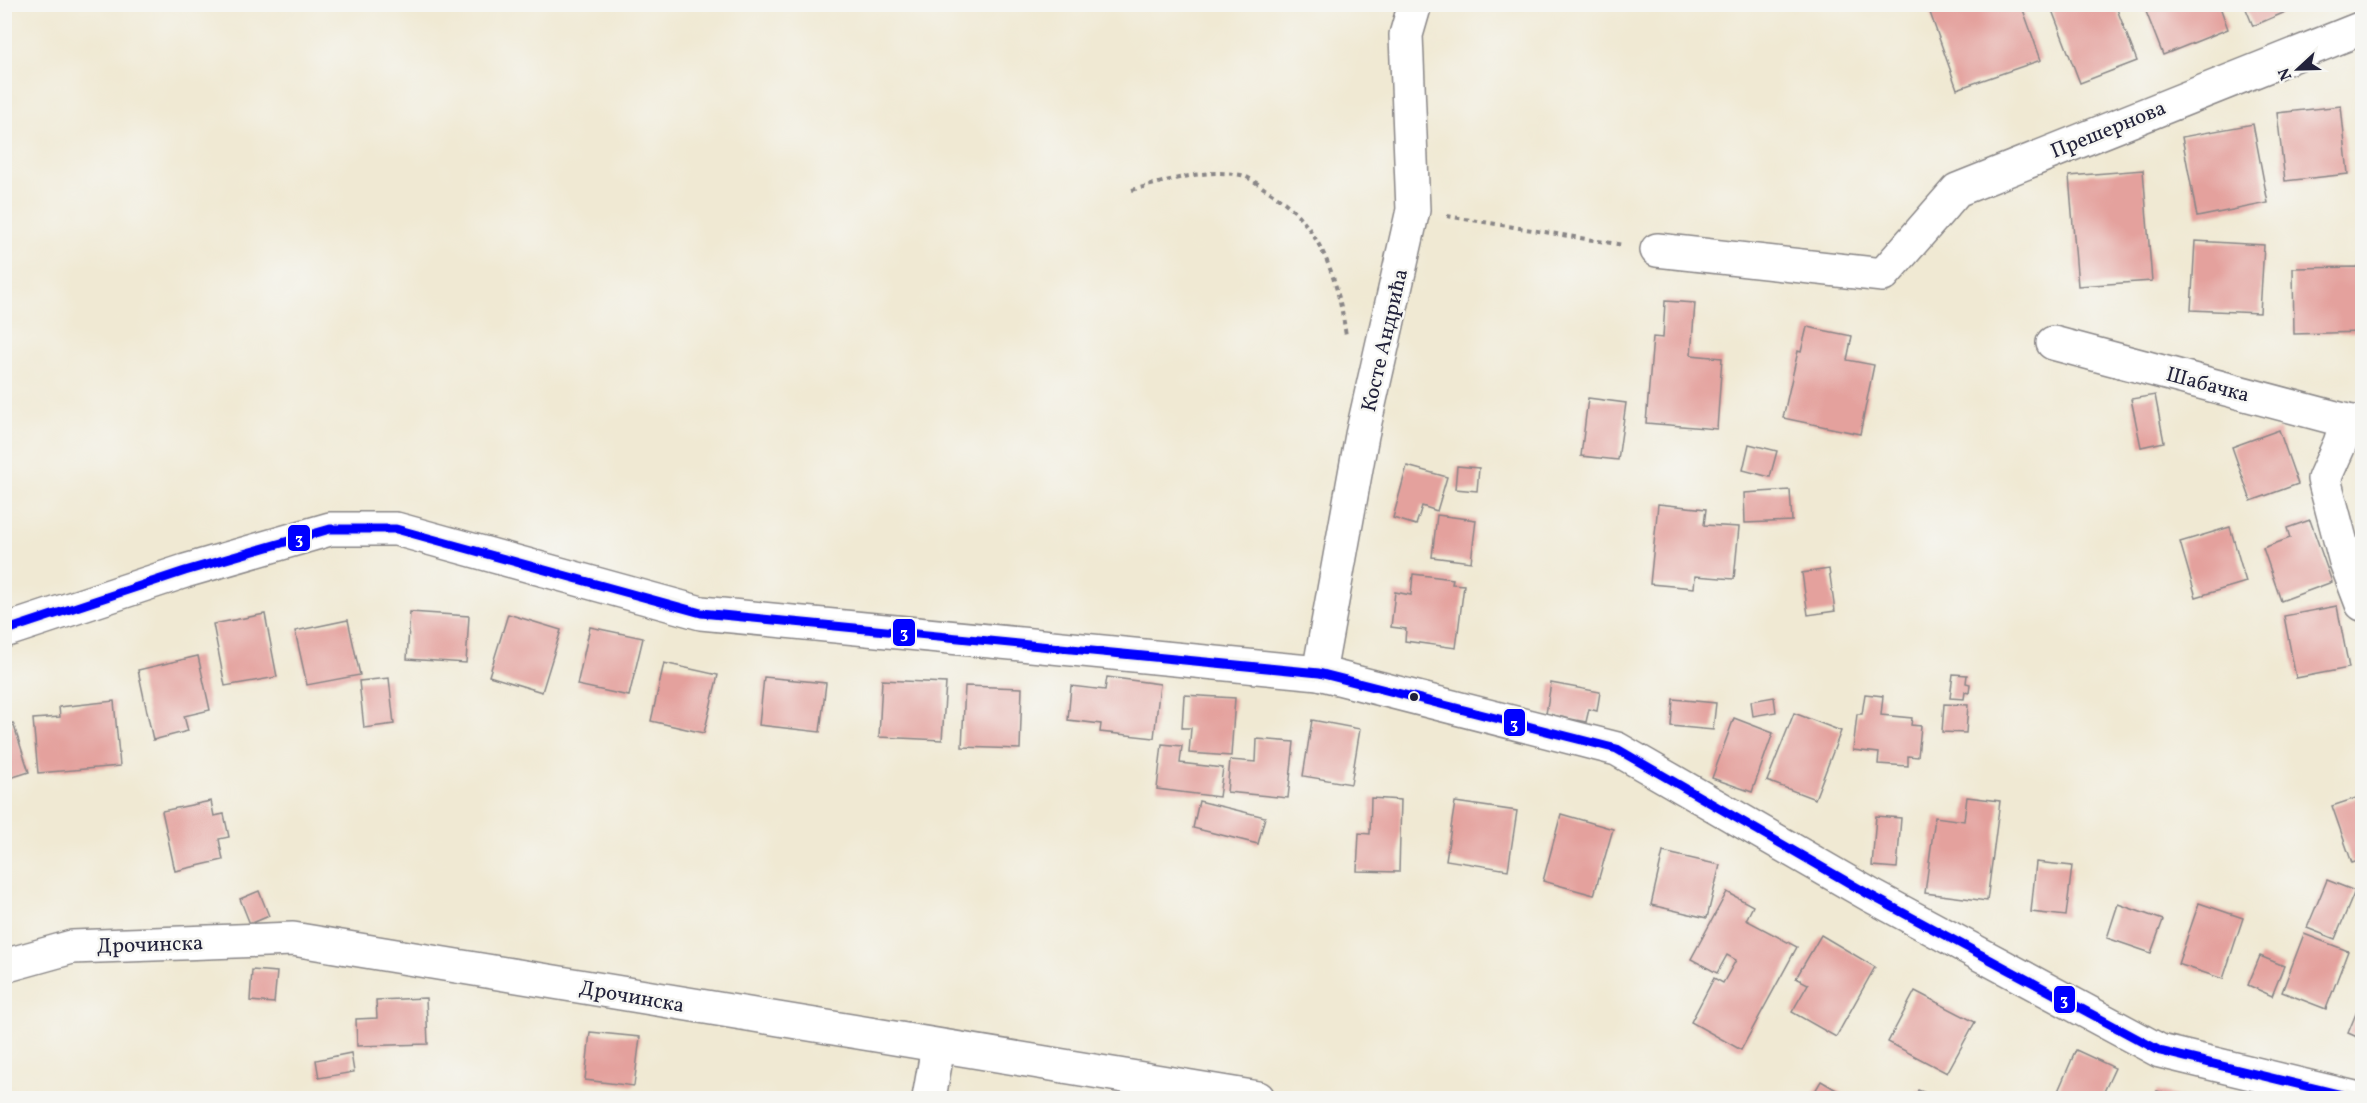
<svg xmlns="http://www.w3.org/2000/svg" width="2367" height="1103" viewBox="0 0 2367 1103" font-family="Vollkorn,serif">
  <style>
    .building { fill: #e4a19d }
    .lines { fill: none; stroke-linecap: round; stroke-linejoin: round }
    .minor-casing { stroke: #898687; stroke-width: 36 }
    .path { stroke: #898687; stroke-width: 4; stroke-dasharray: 4.5 4.5; stroke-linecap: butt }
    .minor { stroke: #fff; stroke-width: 33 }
    .bus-1-casing { stroke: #f6f6f2; stroke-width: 14 }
    .bus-1 { stroke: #00f; stroke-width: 9 }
    .bus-dot { fill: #22223b; stroke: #f6f6f2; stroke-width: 2 }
    .labels { text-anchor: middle; stroke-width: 5; stroke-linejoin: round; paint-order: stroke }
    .street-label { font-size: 21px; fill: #22223b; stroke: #f6f6f2 }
    .line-badge { stroke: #f6f6f2; stroke-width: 2 }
    .badge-label { font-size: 16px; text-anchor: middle; font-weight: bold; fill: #fff }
  </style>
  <rect width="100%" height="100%" fill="#f6f6f2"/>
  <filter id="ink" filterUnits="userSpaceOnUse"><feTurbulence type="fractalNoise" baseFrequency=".0167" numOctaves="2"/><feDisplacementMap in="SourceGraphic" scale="12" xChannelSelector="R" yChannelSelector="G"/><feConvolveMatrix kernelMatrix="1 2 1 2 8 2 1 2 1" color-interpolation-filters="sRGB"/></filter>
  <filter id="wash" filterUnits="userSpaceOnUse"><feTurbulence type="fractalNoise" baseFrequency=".008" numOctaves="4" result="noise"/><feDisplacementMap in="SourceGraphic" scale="24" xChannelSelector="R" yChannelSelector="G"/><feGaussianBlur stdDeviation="1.35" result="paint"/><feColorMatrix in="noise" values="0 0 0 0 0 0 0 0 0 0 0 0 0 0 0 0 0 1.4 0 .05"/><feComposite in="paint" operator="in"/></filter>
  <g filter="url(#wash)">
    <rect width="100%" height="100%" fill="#f0e9d3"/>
    <g id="blocks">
      <g class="building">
        <polygon points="1927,4 2021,4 2041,60 1957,89"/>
        <polygon points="2115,4 2137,61 2080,83 2050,5"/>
        <polygon points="2143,4 2219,4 2228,29 2163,55"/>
        <polygon points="2244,4 2304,4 2253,26"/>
        <polygon points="2341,106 2348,174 2285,181 2277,113"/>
        <polygon points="2253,124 2268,203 2197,217 2182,137"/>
        <polygon points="2143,170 2152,281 2078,286 2069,176"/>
        <polygon points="2195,241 2264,245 2260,313 2191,310"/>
        <polygon points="2359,267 2361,332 2294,334 2293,268"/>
        <polygon points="1665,301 1695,303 1691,355 1722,358 1717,429 1646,423 1653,337 1663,338"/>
        <polygon points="1807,327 1852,336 1847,360 1874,365 1860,434 1783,418 1798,351 1801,352"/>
        <polygon points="2155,395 2164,442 2141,447 2131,399"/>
        <polygon points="1588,398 1626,403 1618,460 1581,456"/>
        <polygon points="2279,430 2298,484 2251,501 2232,447"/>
        <polygon points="1749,444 1777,451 1770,477 1743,470"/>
        <polygon points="1407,466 1447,477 1437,511 1422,506 1416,525 1393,518"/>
        <polygon points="1457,466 1479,468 1477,491 1455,489"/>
        <polygon points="1790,490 1792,521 1745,523 1744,493"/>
        <polygon points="1658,504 1706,509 1704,525 1739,527 1734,579 1695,576 1694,588 1650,584"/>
        <polygon points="1437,515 1476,520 1471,562 1432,557"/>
        <polygon points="2310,520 2332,582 2281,601 2263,548 2290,538 2287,528"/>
        <polygon points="2230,527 2246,582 2196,597 2180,542"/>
        <polygon points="1829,569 1835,611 1808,615 1802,573"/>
        <polygon points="1413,574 1453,579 1452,584 1464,585 1456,648 1405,641 1406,629 1391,627 1395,592 1411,595"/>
        <polygon points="2337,606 2349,668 2296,678 2284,616"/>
        <polygon points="410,612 469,616 466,663 407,659"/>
        <polygon points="265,614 277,677 225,686 213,624"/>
        <polygon points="508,614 561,630 542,692 489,676"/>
        <polygon points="348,620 360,675 307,685 295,631"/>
        <polygon points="590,627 643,638 629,696 577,685"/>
        <polygon points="198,656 210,710 184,716 188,731 153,740 138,670"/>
        <polygon points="664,663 718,675 704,733 651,721"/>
        <polygon points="1953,674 1967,675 1966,683 1970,684 1969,693 1965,692 1964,699 1950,698"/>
        <polygon points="764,677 826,683 820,732 759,725"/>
        <polygon points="1107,677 1160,684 1154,738 1100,732 1101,724 1068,720 1071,686 1105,690"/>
        <polygon points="389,678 394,724 364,728 359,681"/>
        <polygon points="882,680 946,683 942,740 879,737"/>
        <polygon points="1551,683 1600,692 1597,711 1589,709 1586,722 1546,714"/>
        <polygon points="965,686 1022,688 1020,749 962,747"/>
        <polygon points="1865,694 1883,696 1881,715 1912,718 1911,725 1921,726 1918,757 1908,756 1908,766 1878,764 1879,753 1853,750 1857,714 1862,714"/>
        <polygon points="1184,695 1235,698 1231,756 1189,753 1191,728 1182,728"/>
        <polygon points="1774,697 1776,712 1753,716 1751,701"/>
        <polygon points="1673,699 1716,703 1713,730 1671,726"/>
        <polygon points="114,701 120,766 38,773 33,719 60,717 59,707"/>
        <polygon points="1944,704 1968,705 1966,733 1942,732"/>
        <polygon points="1794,713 1841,731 1815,799 1767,781"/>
        <polygon points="1734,718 1773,733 1752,792 1712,778"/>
        <polygon points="1312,720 1360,729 1351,784 1303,776"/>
        <polygon points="13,723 29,772 4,780 4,726"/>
        <polygon points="1257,739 1294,742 1288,798 1227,792 1230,760 1256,762"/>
        <polygon points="1162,744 1182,746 1180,763 1223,768 1219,797 1157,789"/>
        <polygon points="2362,796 2362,860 2352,863 2332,806"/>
        <polygon points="1967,797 2000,801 1987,901 1925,893 1935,817 1964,821"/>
        <polygon points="1371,798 1401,800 1399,872 1357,871 1359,833 1370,834"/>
        <polygon points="211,801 214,816 224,814 229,837 219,839 223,860 175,871 162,811"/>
        <polygon points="1199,801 1265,817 1258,844 1193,828"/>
        <polygon points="1455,802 1517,811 1508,870 1446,860"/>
        <polygon points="1561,814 1613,829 1594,895 1543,881"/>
        <polygon points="1876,816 1901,818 1897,868 1872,866"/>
        <polygon points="1663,852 1720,865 1707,918 1651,905"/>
        <polygon points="2036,862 2072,866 2066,916 2031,912"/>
        <polygon points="2327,880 2355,891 2335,939 2307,928"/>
        <polygon points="259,891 269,916 250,924 240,899"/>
        <polygon points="1727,892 1753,906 1746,920 1797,947 1741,1050 1691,1022 1714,978 1723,983 1736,960 1727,955 1717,973 1691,959"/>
        <polygon points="2199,903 2243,918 2223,979 2178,964"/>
        <polygon points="2118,904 2163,920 2151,953 2107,938"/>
        <polygon points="2304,934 2348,951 2326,1009 2282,992"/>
        <polygon points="1821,935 1875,967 1836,1037 1792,1012 1808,984 1796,978"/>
        <polygon points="2260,956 2284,966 2272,996 2248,985"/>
        <polygon points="252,970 277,972 274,1003 250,1001"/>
        <polygon points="1915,991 1975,1022 1947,1073 1888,1042"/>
        <polygon points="426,998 428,1044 357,1046 356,1019 377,1018 376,1000"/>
        <polygon points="2362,999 2362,1039 2348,1033"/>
        <polygon points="590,1032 640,1037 634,1086 585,1080"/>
        <polygon points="2076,1050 2115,1068 2101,1098 2055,1098"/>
        <polygon points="351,1053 354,1072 319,1078 316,1060"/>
        <polygon points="1821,1081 1848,1097 1847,1098 1811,1098"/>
        <polygon points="1918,1090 1938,1098 1915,1098"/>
        <polygon points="2157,1091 2181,1098 2154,1098"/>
      </g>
    </g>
  </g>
  <g filter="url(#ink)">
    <use href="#blocks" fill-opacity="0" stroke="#898687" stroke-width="1.5"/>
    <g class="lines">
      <defs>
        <g id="minor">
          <polyline points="1657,250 1883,275 1957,190 2362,28"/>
          <polyline points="2053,343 2347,421 2362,423"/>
          <polyline points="2347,421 2340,443 2324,479 2346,562 2362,604"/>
          <polyline points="4,631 185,571 330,529 396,529 701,613 1319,673 1617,749 1870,895 2160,1051 2355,1098"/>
          <polyline points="1319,673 1362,435 1413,210 1406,35 1415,4"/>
          <polyline points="4,966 72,947 293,939 1258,1098"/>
          <polyline points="929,1098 938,1047"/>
        </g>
      </defs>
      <use href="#minor" class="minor-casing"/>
      <g class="path">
        <path d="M1132,190c36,-9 71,-22 109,-15 8,2 17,9 24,14 54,31 73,88 81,147"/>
        <polyline points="1447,216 1623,245"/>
      </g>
      <use href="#minor" class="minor"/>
      <defs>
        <polyline id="bus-1" points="4,631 185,571 330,529 396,529 701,613 1319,673 1617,749 1870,895 2160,1051 2355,1098"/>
      </defs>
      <use href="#bus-1" class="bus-1-casing"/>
      <use href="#bus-1" class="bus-1"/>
    </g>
  </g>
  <circle class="bus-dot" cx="1414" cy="697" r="5"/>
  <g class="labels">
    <g class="street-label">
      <text transform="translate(2108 129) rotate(-22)" y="7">Прешернова</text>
      <text transform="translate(1384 340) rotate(-77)" y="7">Косте Андрића</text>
      <text transform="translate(2208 384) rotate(15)" y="7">Шабачка</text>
      <text transform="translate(150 944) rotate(-2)" y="7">Дрочинска</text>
      <text transform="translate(632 996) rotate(10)" y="7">Дрочинска</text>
    </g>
  </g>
  <g class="line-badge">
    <rect x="287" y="524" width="24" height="28" rx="6" fill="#00f"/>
    <rect x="892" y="618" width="24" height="29" rx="6" fill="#00f"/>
    <rect x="1503" y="708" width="23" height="29" rx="6" fill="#00f"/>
    <rect x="2053" y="985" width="23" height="29" rx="6" fill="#00f"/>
  </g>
  <g class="badge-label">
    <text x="299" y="544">3</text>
    <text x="904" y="638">3</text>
    <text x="1514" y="729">3</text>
    <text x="2064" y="1005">3</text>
  </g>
  <rect width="2367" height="1103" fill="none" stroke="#f6f6f2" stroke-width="24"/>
  <g transform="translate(2298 69) rotate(248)" stroke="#f6f6f2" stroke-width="4.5" paint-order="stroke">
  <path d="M0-4.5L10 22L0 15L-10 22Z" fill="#22223b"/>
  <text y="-9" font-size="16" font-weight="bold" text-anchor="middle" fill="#22223b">N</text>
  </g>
</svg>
